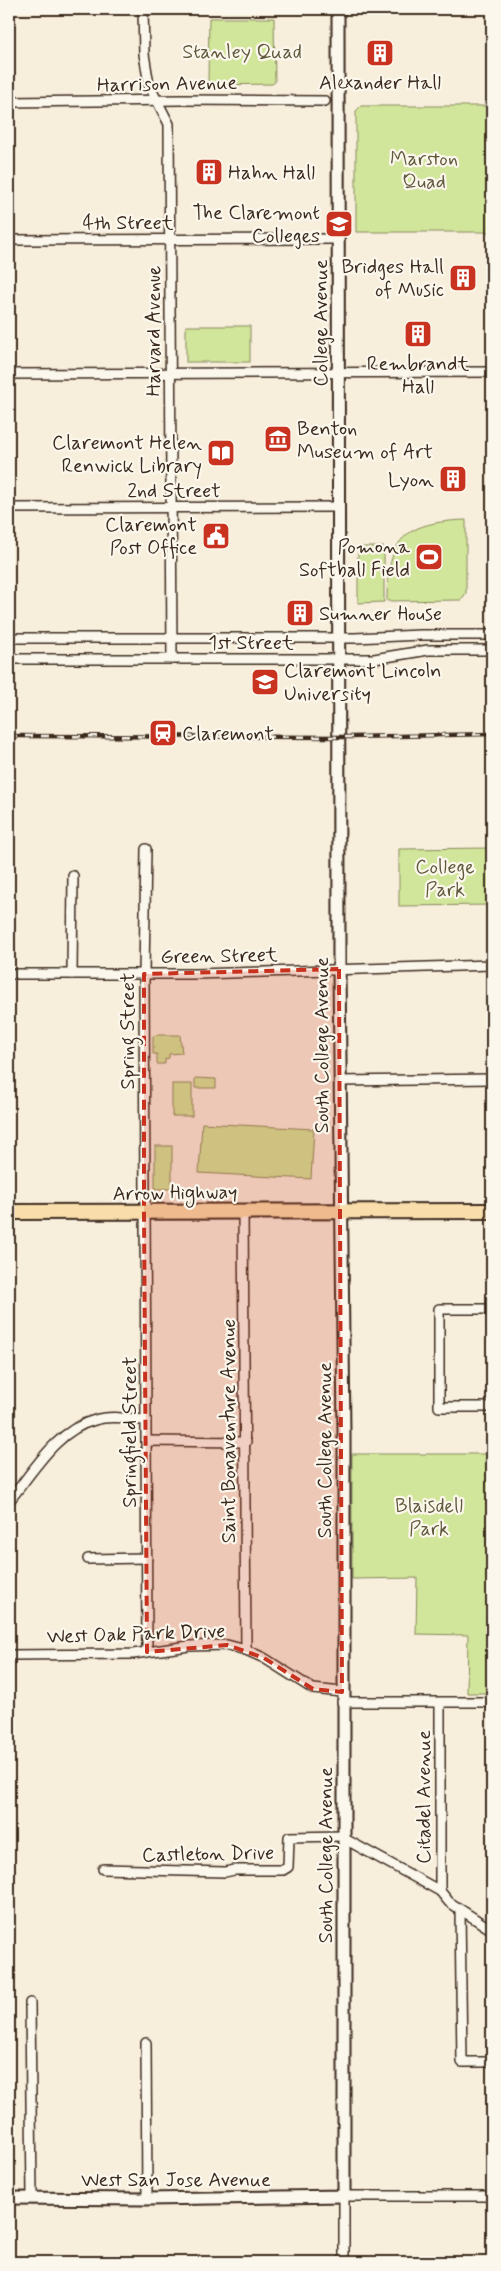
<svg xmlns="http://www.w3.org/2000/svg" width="501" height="2271" viewBox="0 0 501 2271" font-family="Mynerve,sans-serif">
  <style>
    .green { fill: #d1e69a; stroke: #86885c }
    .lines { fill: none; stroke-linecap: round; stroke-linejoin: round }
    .minor-casing { stroke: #3b2a1e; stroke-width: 12 }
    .tertiary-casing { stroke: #3b2a1e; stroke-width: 15 }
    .primary-casing { stroke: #3b2a1e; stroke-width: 18 }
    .minor { stroke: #fbf7ec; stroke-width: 9 }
    .tertiary { stroke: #fbf7ec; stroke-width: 11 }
    .primary { stroke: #f9ddab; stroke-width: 14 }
    .rail-casing { stroke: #3b2a1e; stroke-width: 4.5 }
    .rail { stroke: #fbf7ec; stroke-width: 2.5; stroke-dasharray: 8; stroke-linecap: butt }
    .marked { fill: #c8321e; fill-opacity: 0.2; stroke: #c8321e; stroke-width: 4; stroke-dasharray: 10 6; stroke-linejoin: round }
    .labels { text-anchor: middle; stroke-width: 4.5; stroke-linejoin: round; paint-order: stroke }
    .park-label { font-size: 20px; fill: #60593d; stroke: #fbf7ec }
    .poi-label { font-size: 20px; fill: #3b2a1e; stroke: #fbf7ec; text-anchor: end }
    .street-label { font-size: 20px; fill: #3b2a1e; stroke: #fbf7ec }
  </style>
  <rect width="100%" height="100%" fill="#f8eedc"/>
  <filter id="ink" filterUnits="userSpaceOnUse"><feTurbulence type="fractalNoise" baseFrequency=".02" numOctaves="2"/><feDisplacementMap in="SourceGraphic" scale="10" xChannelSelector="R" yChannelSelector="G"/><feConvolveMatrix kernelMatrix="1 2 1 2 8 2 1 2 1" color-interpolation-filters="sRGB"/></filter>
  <g filter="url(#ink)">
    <g class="green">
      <polygon points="209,18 274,18 275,82 272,84 211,85 208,82"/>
      <polygon points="361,106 492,106 492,232 356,232 356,111"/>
      <rect x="186" y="326" width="64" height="36"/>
      <path d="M466,520v73l-5,7 -74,1c0,-62 17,-79 79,-81z"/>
      <polygon points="358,547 384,547 384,602 358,603"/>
      <polygon points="492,848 492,905 399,906 399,849"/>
      <polygon points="156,1035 180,1035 182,1053 169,1054 169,1058 165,1059 165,1064 157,1064 157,1054 153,1054 153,1036"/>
      <polygon points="195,1078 216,1079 216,1088 195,1088"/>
      <rect x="172" y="1084" width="20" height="32"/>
      <polygon points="202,1123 314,1129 311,1179 199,1173"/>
      <rect x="155" y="1146" width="17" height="43"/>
      <polygon points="352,1454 492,1454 492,1693 467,1693 468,1635 416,1634 417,1578 352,1579"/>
    </g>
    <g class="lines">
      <defs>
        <g id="minor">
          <polyline points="143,9 144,54 149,85 169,124 172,659"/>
          <polyline points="9,102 181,100 325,101"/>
          <polyline points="9,240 338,239"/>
          <polyline points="9,374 492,372"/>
          <polyline points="9,508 338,507"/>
          <polyline points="9,638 355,638 420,635 492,635"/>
          <polyline points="9,659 374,659 428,650 492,650"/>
          <polyline points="146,849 144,974 147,1652"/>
          <polyline points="9,974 197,974 492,965"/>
          <polyline points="72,974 73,876"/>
          <polyline points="340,1081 492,1079"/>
          <polyline points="243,1212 246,1650"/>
          <polyline points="492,1309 439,1309 439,1407 492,1407"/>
          <polyline points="146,1441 246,1442"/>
          <path d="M9,1501c24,-29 47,-71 86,-81 16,-5 35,-1 51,0"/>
          <polyline points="88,1559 147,1558"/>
          <polyline points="9,1655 133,1654 189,1646 227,1645 246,1650 264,1658 313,1689 342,1692"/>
          <polyline points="342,1702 492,1702"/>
          <polyline points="343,1838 440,1891 449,1902 492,1930"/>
          <polyline points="103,1869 225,1872 234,1870 283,1870 288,1867 289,1837 343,1836"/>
          <polyline points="440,1891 440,1703"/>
          <polyline points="460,1910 462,2062 492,2062"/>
          <polyline points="30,2003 32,2198"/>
          <polyline points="146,2043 147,2199"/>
          <polyline points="344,2262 344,2196 492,2196"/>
        </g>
        <polyline id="tertiary" points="9,2198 147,2199 344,2196 344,1433 339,969 338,9"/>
        <polyline id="primary" points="9,1212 492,1211"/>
      </defs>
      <use href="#minor" class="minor-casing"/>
      <use href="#tertiary" class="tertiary-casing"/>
      <use href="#primary" class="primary-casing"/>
      <use href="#minor" class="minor"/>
      <use href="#tertiary" class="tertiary"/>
      <use href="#primary" class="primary"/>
      <defs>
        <polyline id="rail" points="9,736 351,737 492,734"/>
      </defs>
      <use href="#rail" class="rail-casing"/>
      <use href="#rail" class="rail"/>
    </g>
  </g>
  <path class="marked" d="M339,969l3,723 -29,-3 -49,-31 -37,-13 -80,7 -3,-439v-239z"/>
  <defs>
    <symbol id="building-square" viewBox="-11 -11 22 22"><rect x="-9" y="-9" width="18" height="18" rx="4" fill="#c8321e" stroke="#fbf7ec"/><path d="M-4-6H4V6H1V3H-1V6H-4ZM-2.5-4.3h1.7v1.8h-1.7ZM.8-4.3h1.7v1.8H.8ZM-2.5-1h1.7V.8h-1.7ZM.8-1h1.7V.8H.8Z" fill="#fff"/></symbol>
    <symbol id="university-square" viewBox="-11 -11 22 22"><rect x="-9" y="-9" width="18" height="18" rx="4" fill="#c8321e" stroke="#fbf7ec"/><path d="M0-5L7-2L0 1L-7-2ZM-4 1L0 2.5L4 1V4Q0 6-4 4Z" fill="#fff"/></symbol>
    <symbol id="museum-square" viewBox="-11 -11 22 22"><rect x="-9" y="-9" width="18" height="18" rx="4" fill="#c8321e" stroke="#fbf7ec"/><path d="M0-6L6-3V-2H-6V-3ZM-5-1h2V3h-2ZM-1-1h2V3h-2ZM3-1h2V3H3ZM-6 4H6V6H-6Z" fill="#fff"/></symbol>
    <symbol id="library-square" viewBox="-11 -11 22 22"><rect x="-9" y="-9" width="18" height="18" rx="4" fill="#c8321e" stroke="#fbf7ec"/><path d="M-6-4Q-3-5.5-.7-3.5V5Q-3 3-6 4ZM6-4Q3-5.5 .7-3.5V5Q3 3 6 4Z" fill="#fff"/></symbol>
    <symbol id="civic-square" viewBox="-11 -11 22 22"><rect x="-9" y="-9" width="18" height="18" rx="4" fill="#c8321e" stroke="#fbf7ec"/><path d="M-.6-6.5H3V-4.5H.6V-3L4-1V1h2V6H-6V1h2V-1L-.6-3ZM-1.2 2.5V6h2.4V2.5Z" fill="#fff"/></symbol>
    <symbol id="stadium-square" viewBox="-11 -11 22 22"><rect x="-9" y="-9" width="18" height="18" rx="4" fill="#c8321e" stroke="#fbf7ec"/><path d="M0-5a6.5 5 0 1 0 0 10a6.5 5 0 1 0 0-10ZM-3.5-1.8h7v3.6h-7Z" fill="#fff"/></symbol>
    <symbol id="station-square" viewBox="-11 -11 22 22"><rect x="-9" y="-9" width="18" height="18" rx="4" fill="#c8321e" stroke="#fbf7ec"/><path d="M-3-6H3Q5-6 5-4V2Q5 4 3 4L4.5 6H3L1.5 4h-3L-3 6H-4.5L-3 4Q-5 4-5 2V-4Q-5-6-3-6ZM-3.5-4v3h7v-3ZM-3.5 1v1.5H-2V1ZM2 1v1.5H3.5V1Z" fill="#fff"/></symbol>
  </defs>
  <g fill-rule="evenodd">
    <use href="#building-square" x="364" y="37" width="32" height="32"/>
    <use href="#building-square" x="193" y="156" width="32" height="32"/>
    <use href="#university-square" x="323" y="208" width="32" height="32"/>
    <use href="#building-square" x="447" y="262" width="32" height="32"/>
    <use href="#building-square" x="402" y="318" width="32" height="32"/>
    <use href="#museum-square" x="262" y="423" width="32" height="32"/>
    <use href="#library-square" x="205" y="437" width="32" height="32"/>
    <use href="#building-square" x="437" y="463" width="32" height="32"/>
    <use href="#civic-square" x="200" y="520" width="32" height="32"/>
    <use href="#stadium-square" x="413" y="541" width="32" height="32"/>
    <use href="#building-square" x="284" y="597" width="32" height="32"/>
    <use href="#university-square" x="249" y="666" width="32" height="32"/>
    <use href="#station-square" x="147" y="717" width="32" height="32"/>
  </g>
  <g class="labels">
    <g class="park-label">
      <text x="242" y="58">Stanley Quad</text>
      <text x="424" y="165">Marston<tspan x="424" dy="23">Quad</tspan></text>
      <text x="445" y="873">College<tspan x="445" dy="23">Park</tspan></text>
      <text x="429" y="1512">Blaisdell<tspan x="429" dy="23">Park</tspan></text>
    </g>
    <g class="poi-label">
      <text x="380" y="89" text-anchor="middle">Alexander Hall</text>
      <text x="228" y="179" text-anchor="start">Hahn Hall</text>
      <text x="320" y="219">The Claremont<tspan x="320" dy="23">Colleges</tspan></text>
      <text x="444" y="273">Bridges Hall<tspan x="444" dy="23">of Music</tspan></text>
      <text x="418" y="370" text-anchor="middle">Rembrandt<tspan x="418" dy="23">Hall</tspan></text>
      <text x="297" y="435" text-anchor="start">Benton<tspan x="297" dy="23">Museum of Art</tspan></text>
      <text x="202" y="449">Claremont Helen<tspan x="202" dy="23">Renwick Library</tspan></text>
      <text x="434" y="486">Lyon</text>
      <text x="197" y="531">Claremont<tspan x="197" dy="23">Post Office</tspan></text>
      <text x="410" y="553">Pomona<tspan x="410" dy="23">Softball Field</tspan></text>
      <text x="319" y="620" text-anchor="start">Sumner House</text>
      <text x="284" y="677" text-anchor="start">Claremont Lincoln<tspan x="284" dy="23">University</tspan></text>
      <text x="182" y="740" text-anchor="start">Claremont</text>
    </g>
    <g class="street-label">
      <text transform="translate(167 83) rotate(-1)" y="7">Harrison Avenue</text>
      <text x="128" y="229">4th Street</text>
      <text transform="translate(320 323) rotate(-90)" y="7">College Avenue</text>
      <text transform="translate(153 331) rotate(-90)" y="7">Harvard Avenue</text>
      <text x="174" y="497">2nd Street</text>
      <text x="251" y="649">1st Street</text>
      <text transform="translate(219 955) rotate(-1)" y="7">Green Street</text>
      <text transform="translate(127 1031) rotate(-90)" y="7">Spring Street</text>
      <text transform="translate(321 1045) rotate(-90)" y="7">South College Avenue</text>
      <text transform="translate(175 1192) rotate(-1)" y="7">Arrow Highway</text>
      <text transform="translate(228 1431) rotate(-90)" y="7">Saint Bonaventure Avenue</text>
      <text transform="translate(129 1432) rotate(-90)" y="7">Springfield Street</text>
      <text transform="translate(324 1450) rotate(-90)" y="7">South College Avenue</text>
      <text transform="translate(136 1633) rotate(-2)" y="7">West Oak Park Drive</text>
      <text transform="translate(423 1797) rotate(-90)" y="7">Citadel Avenue</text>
      <text transform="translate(208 1853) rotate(-1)" y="7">Castleton Drive</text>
      <text transform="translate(325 1855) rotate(-90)" y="7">South College Avenue</text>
      <text x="176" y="2186">West San Jose Avenue</text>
    </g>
  </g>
  <rect width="501" height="2271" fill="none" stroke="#fbf7ec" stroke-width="30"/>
  <rect x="15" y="15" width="471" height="2241" fill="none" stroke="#3b2a1e" stroke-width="2" filter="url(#ink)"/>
</svg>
